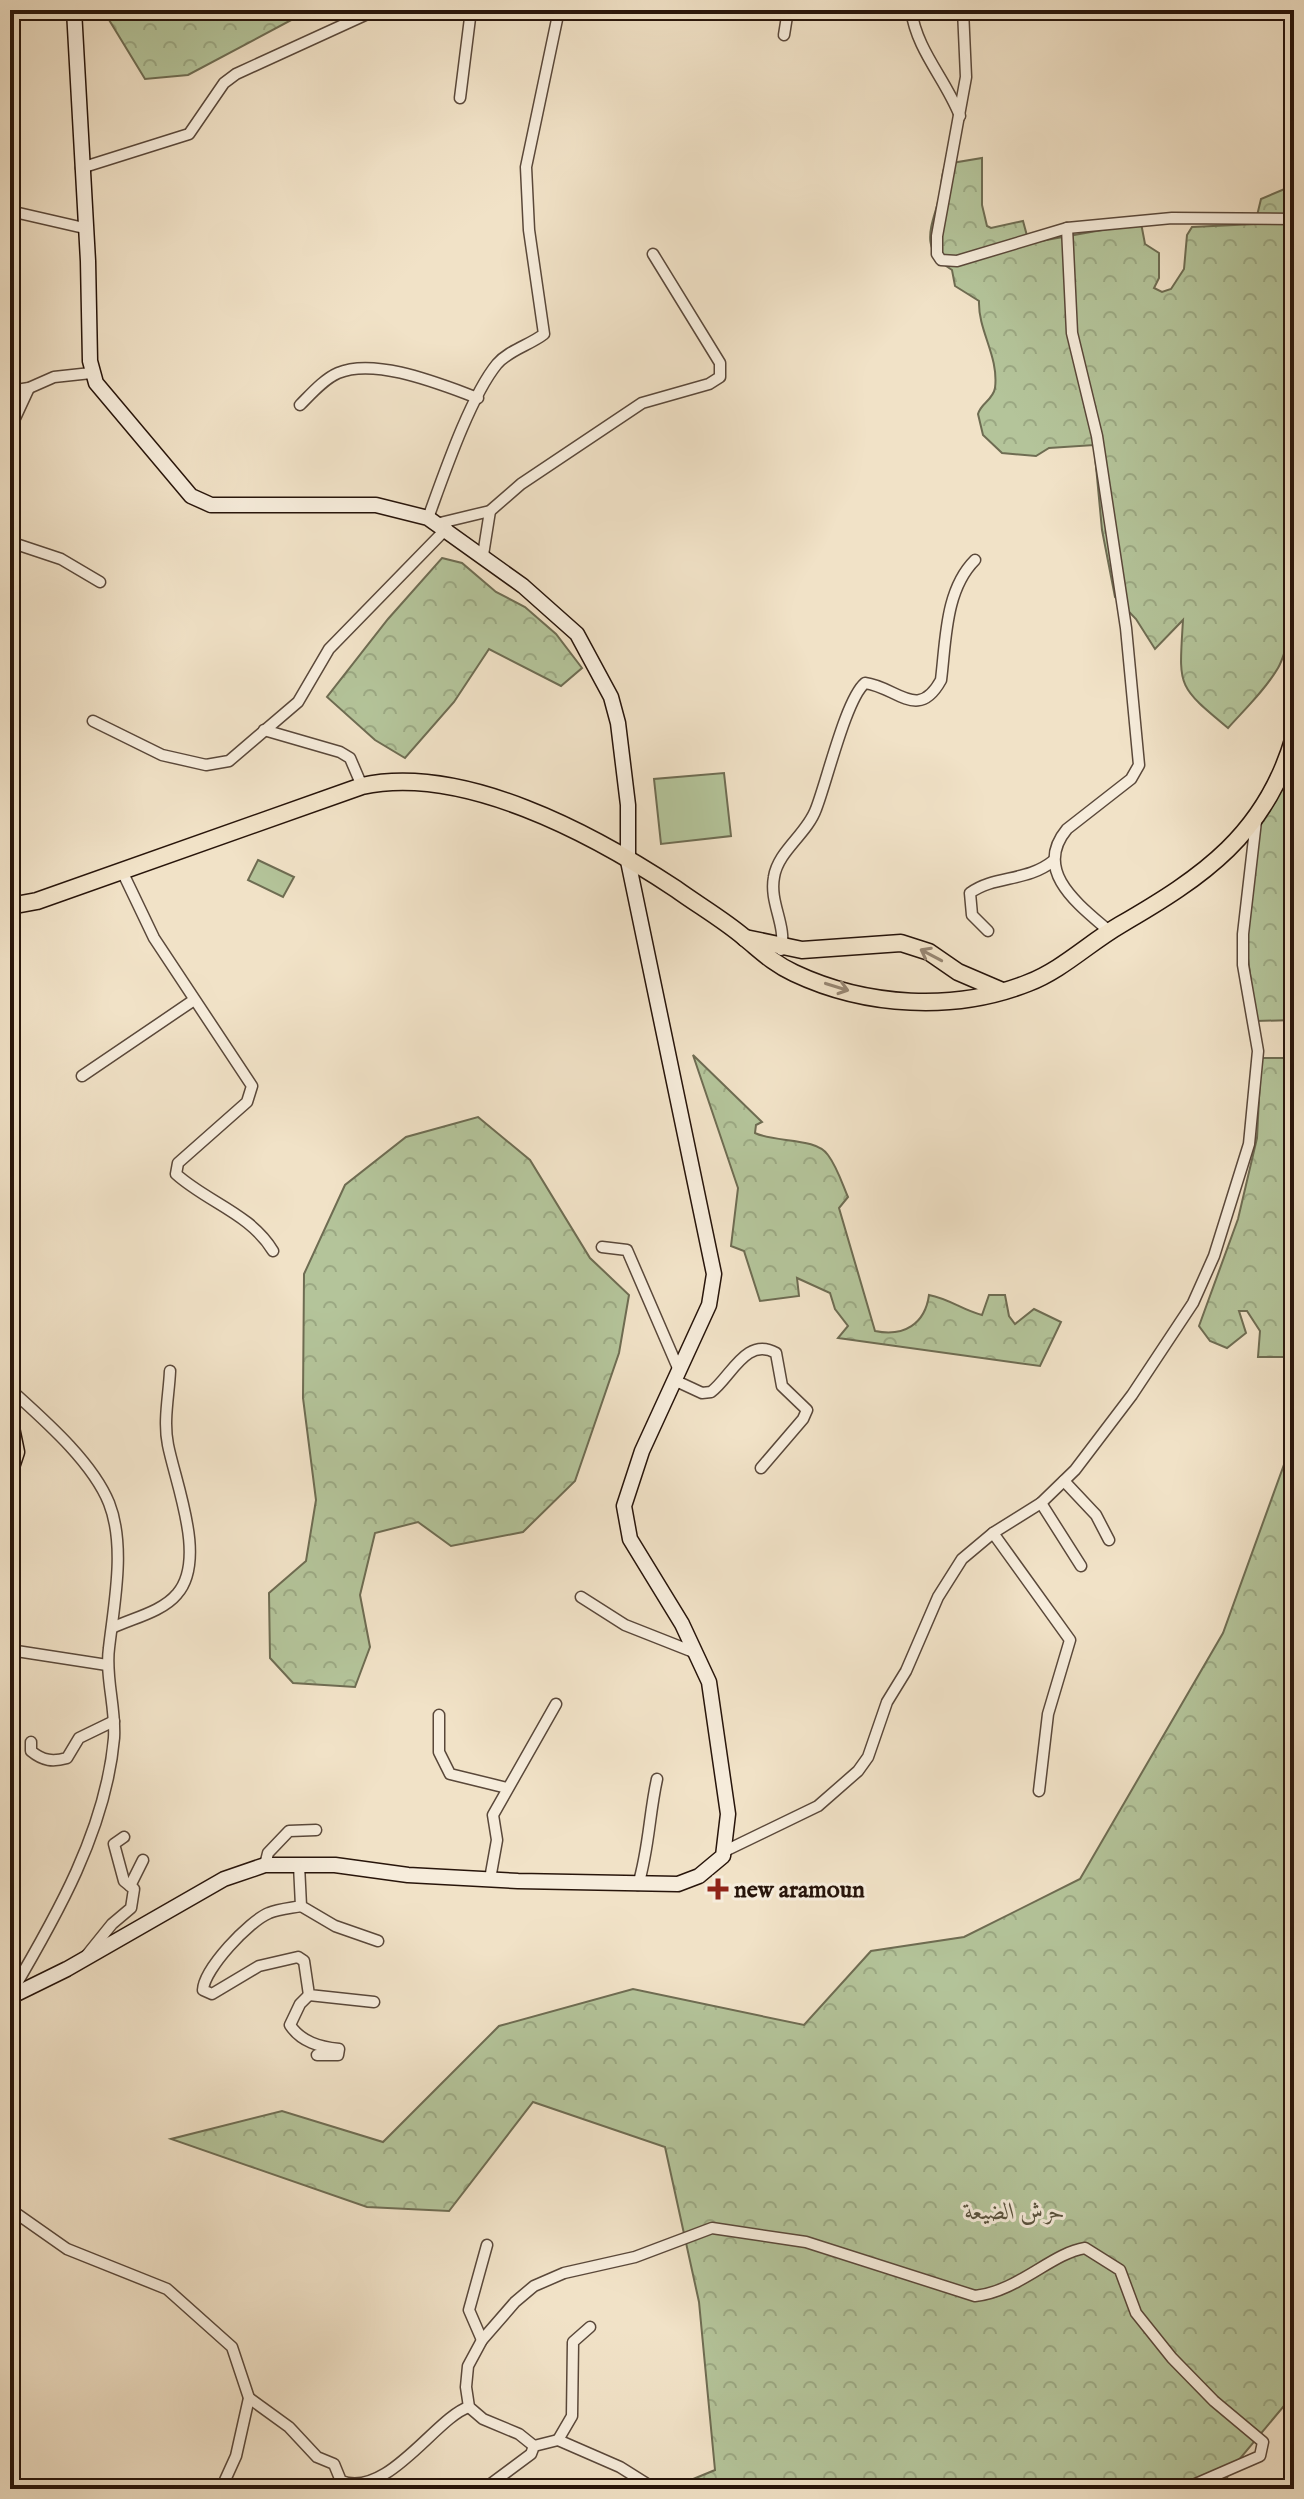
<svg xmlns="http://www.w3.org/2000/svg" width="1304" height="2499" viewBox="0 0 1304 2499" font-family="'IM FELL English',Amiri,serif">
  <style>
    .forest { fill: url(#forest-crowns); stroke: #6e6c52; stroke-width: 2 }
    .pitch { fill: #b4c49a; stroke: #6e6c52; stroke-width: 2 }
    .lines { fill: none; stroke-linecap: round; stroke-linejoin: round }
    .street-casing { stroke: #5a483a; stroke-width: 13 }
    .secondary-casing { stroke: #28150b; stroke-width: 17 }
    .primary-casing { stroke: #28150b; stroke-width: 19 }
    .street { stroke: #f6ecdb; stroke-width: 10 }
    .secondary { stroke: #f6ecdb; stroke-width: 14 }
    .primary { stroke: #f1e2c7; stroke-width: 16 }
    .oneway { stroke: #978672 }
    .poi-dot { fill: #8f2418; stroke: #f6ecdb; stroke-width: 3 }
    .labels { text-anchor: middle; stroke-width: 6; stroke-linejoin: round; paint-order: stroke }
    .poi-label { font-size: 24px; font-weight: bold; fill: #28150b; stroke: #f6ecdb; text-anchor: start }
    .park-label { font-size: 24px; font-style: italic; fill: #59523d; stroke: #f6ecdb }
  </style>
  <defs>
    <pattern id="forest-crowns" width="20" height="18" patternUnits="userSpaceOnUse" patternTransform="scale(2)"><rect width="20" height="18" fill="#b4c49a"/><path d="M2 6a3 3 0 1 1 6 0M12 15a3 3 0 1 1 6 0" fill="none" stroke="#9ba883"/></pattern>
  </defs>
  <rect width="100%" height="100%" fill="#f1e2c7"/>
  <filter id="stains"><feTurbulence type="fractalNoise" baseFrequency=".0025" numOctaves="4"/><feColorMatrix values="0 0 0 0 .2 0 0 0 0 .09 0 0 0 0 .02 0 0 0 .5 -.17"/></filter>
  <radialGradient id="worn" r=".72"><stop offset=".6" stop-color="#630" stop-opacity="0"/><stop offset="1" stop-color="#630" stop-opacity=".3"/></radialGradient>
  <g class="forest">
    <polygon points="103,10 310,10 188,75 145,79"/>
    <path d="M982,158v47l5,21 4,2 32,-7 6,22 112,-20 4,21 14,9v25l-5,10 8,4 9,-3 13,-20 3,-34 5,-8 63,-3 6,-25 33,-14v448c-9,11 -9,23 -16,35 -13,22 -33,41 -50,60 -52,-43 -49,-41 -45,-108l-28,29 -19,-30 -21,-22 -13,-67 -8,-85 -45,3 -13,8 -34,-3 -19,-18 -5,-21c3,-11 15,-14 17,-26 4,-32 -17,-57 -16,-87l-24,-15 -3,-16c-38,-24 -16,-49 -11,-81 1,-10 0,-15 5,-25z"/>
    <polygon points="442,558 462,563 496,592 525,607 556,634 582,668 561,686 489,649 454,702 405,758 375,740 327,697 388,619"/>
    <polygon points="1294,741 1294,1020 1256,1021 1245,935 1258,830 1277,794"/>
    <path d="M693,1055l69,67 -6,3 -1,8c20,10 61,4 73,22 9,12 14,28 20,42l-9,11 36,123c29,6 50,-7 54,-36 21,4 33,15 53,20l7,-20h16l4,21 6,8 19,-15 27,13 -21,44 -202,-28 10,-12 -13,-17 -5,-16 -33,-15 2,18 -39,5 -16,-50 -13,-5 7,-58z"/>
    <polygon points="1261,1058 1294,1058 1294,1357 1258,1357 1260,1331 1247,1311 1239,1311 1246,1333 1227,1348 1210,1341 1199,1326 1238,1219 1257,1138"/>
    <polygon points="478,1117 530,1160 590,1258 629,1295 619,1353 575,1481 523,1532 451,1546 418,1522 375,1533 360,1595 370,1647 355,1687 293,1683 270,1658 269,1593 306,1561 316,1500 303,1398 304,1274 345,1185 406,1137"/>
    <polygon points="1294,1437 1294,2394 1227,2474 1228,2489 669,2489 715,2470 699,2302 665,2147 533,2102 449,2211 367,2207 171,2139 282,2111 383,2142 499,2026 633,1989 804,2025 871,1951 964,1937 1080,1879 1223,1633"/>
  </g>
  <g class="pitch">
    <polygon points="724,773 731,836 661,844 654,779"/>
    <polygon points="258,860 294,877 283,897 248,880"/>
  </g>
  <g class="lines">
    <defs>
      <g id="street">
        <path d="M911,10c6,41 34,68 49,106"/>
        <polyline points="963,10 966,77 937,236 937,254 941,260 957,261 1067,228 1172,218 1294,219"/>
        <polyline points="784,35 788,10"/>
        <polyline points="460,98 471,10"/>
        <polyline points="81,168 189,134 224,83 236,74 376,10"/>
        <polyline points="10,211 84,228"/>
        <path d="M1067,228l5,105 25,103 29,192 13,137 -8,14 -64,50c-35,42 12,76 42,102"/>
        <polyline points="10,391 29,388 54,377 91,373"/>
        <path d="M300,405c11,-11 24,-26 38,-32 38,-16 104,12 140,25"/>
        <polyline points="10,429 29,388"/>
        <path d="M428,518c15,-41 42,-121 69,-154 12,-14 33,-19 47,-30l-15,-104 -3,-63 33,-157"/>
        <polyline points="440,523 490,511 521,484 642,403 709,384 720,377 720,363 653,254"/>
        <polyline points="10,542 61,559 100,582"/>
        <polyline points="483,555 490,511"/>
        <polyline points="93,721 162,755 206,765 229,761 298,702 329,649 447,528"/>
        <polyline points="264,730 340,752 350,758 362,786"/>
        <path d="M121,869l33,69 98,148 -5,16 -69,61 -2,11c31,28 75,40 97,77"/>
        <path d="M988,931l-16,-16 -2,-22c25,-18 57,-11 83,-32"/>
        <path d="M781,950c6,-25 -12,-47 -7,-73 4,-26 33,-43 42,-68 11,-28 30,-110 49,-126 32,4 53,39 76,-3 5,-40 4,-90 34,-120"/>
        <polyline points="82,1076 194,1000"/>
        <polyline points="602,1247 627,1250 678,1368"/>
        <path d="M674,1380l28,13 9,-1c20,-15 35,-56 65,-39l6,33 25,24 -4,9 -42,49"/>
        <path d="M10,1389c33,30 82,72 99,114 17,43 5,101 0,145 -4,29 7,60 5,90 -8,92 -58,179 -104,257"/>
        <polyline points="1064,1481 1096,1515 1109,1540"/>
        <polyline points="1041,1503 1081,1566"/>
        <polyline points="993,1533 1070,1640 1048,1714 1039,1791"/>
        <polyline points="581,1597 625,1625 696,1653"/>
        <path d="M112,1628c21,-10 50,-16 65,-34 30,-34 -1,-109 -9,-149 -5,-24 1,-50 2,-74"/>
        <polyline points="10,1650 107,1665"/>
        <polyline points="439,1715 439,1752 450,1774 507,1788"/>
        <path d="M31,1742v9c12,10 22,11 36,7l12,-20 35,-17"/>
        <polyline points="725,1851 818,1806 858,1771 868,1757 887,1702 906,1671 938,1597 962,1559 993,1533 1041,1503 1075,1470 1132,1395 1193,1303 1214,1256 1249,1144 1258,1051 1243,965 1243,934 1256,821"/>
        <polyline points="265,1865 268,1853 289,1831 316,1830"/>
        <polyline points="299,1865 301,1906 335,1926 378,1941"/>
        <polyline points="490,1879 497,1840 493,1815 556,1704"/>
        <path d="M638,1885c11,-36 11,-70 19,-106"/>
        <polyline points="130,1886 143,1860"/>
        <path d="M301,1906c-10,2 -23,3 -32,7 -20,8 -65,56 -66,77l9,4 47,-28 39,-9 6,4 5,34 65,7"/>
        <polyline points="87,1955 112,1924 131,1908 134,1889 124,1881 114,1844 124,1837"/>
        <path d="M309,1995l-9,9 -10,21c11,17 30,22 49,24l-1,6h-21"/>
        <polyline points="10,2209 67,2249 167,2289 232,2347 249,2398 236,2456 221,2489"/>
        <polyline points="482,2340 469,2310 487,2245"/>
        <path d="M249,2398l40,29 28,30 17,7 7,17c47,18 95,-64 128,-74"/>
        <polyline points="10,2435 14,2458 10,2486"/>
        <polyline points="558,2440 572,2416 573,2342 590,2327"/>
        <path d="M534,2446l-15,-12 -36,-15 -14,-12 -3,-20 2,-21 14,-26 33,-38 19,-16 30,-13 71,-16 77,-29 94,14 169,54c42,-4 77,-43 110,-48l35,22 16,43 36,45 42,43 49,41 -3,14 -76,33"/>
        <polyline points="484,2489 531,2454 534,2446 558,2440 620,2467 655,2489"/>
      </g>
      <polyline id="secondary" points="10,1997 67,1969 224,1879 265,1865 335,1865 408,1875 518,1881 678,1884 699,1876 723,1856 728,1814 709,1682 682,1624 630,1539 624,1506 642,1451 709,1305 714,1274 628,861 628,805 618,723 611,697 577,634 523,586 428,518 376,505 211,505 191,496 96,383 90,361 88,261 74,10"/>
      <g id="primary">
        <path d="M10,906l27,-5 325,-115c101,-22 231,48 314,103 22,16 48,31 69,49 16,13 29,26 49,35 72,34 161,39 234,10 34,-13 61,-40 92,-58 83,-48 146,-91 174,-188"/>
        <polyline points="745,938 802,950 901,943 929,952 958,972 1000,990"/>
        <polyline points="10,1423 16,1452 10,1470"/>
      </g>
    </defs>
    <use href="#street" class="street-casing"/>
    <use href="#secondary" class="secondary-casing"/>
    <use href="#primary" class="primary-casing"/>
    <use href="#street" class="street"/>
    <use href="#secondary" class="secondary"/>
    <use href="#primary" class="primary"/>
  </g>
  <defs><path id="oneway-shaft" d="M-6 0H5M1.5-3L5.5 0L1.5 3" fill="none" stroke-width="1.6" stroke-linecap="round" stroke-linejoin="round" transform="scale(2)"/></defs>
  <g class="oneway">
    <use href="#oneway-shaft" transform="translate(931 955) rotate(-152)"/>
    <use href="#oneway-shaft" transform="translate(837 987) rotate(17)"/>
  </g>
  <path class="poi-dot" d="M714 1877h8v8h8v8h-8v8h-8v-8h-8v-8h8z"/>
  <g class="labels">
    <g class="poi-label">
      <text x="734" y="1897">new aramoun</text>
    </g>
    <g class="park-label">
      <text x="1015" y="2219">حرش الضيعة</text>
    </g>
  </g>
  <rect width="1304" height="2499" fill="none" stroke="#f1e2c7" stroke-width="40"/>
  <rect x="12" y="12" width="1280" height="2475" fill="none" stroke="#28150b" stroke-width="4"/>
  <rect x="20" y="20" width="1264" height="2459" fill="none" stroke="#28150b" stroke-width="2"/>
  <rect width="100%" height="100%" filter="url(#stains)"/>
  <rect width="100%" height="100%" fill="url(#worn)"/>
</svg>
